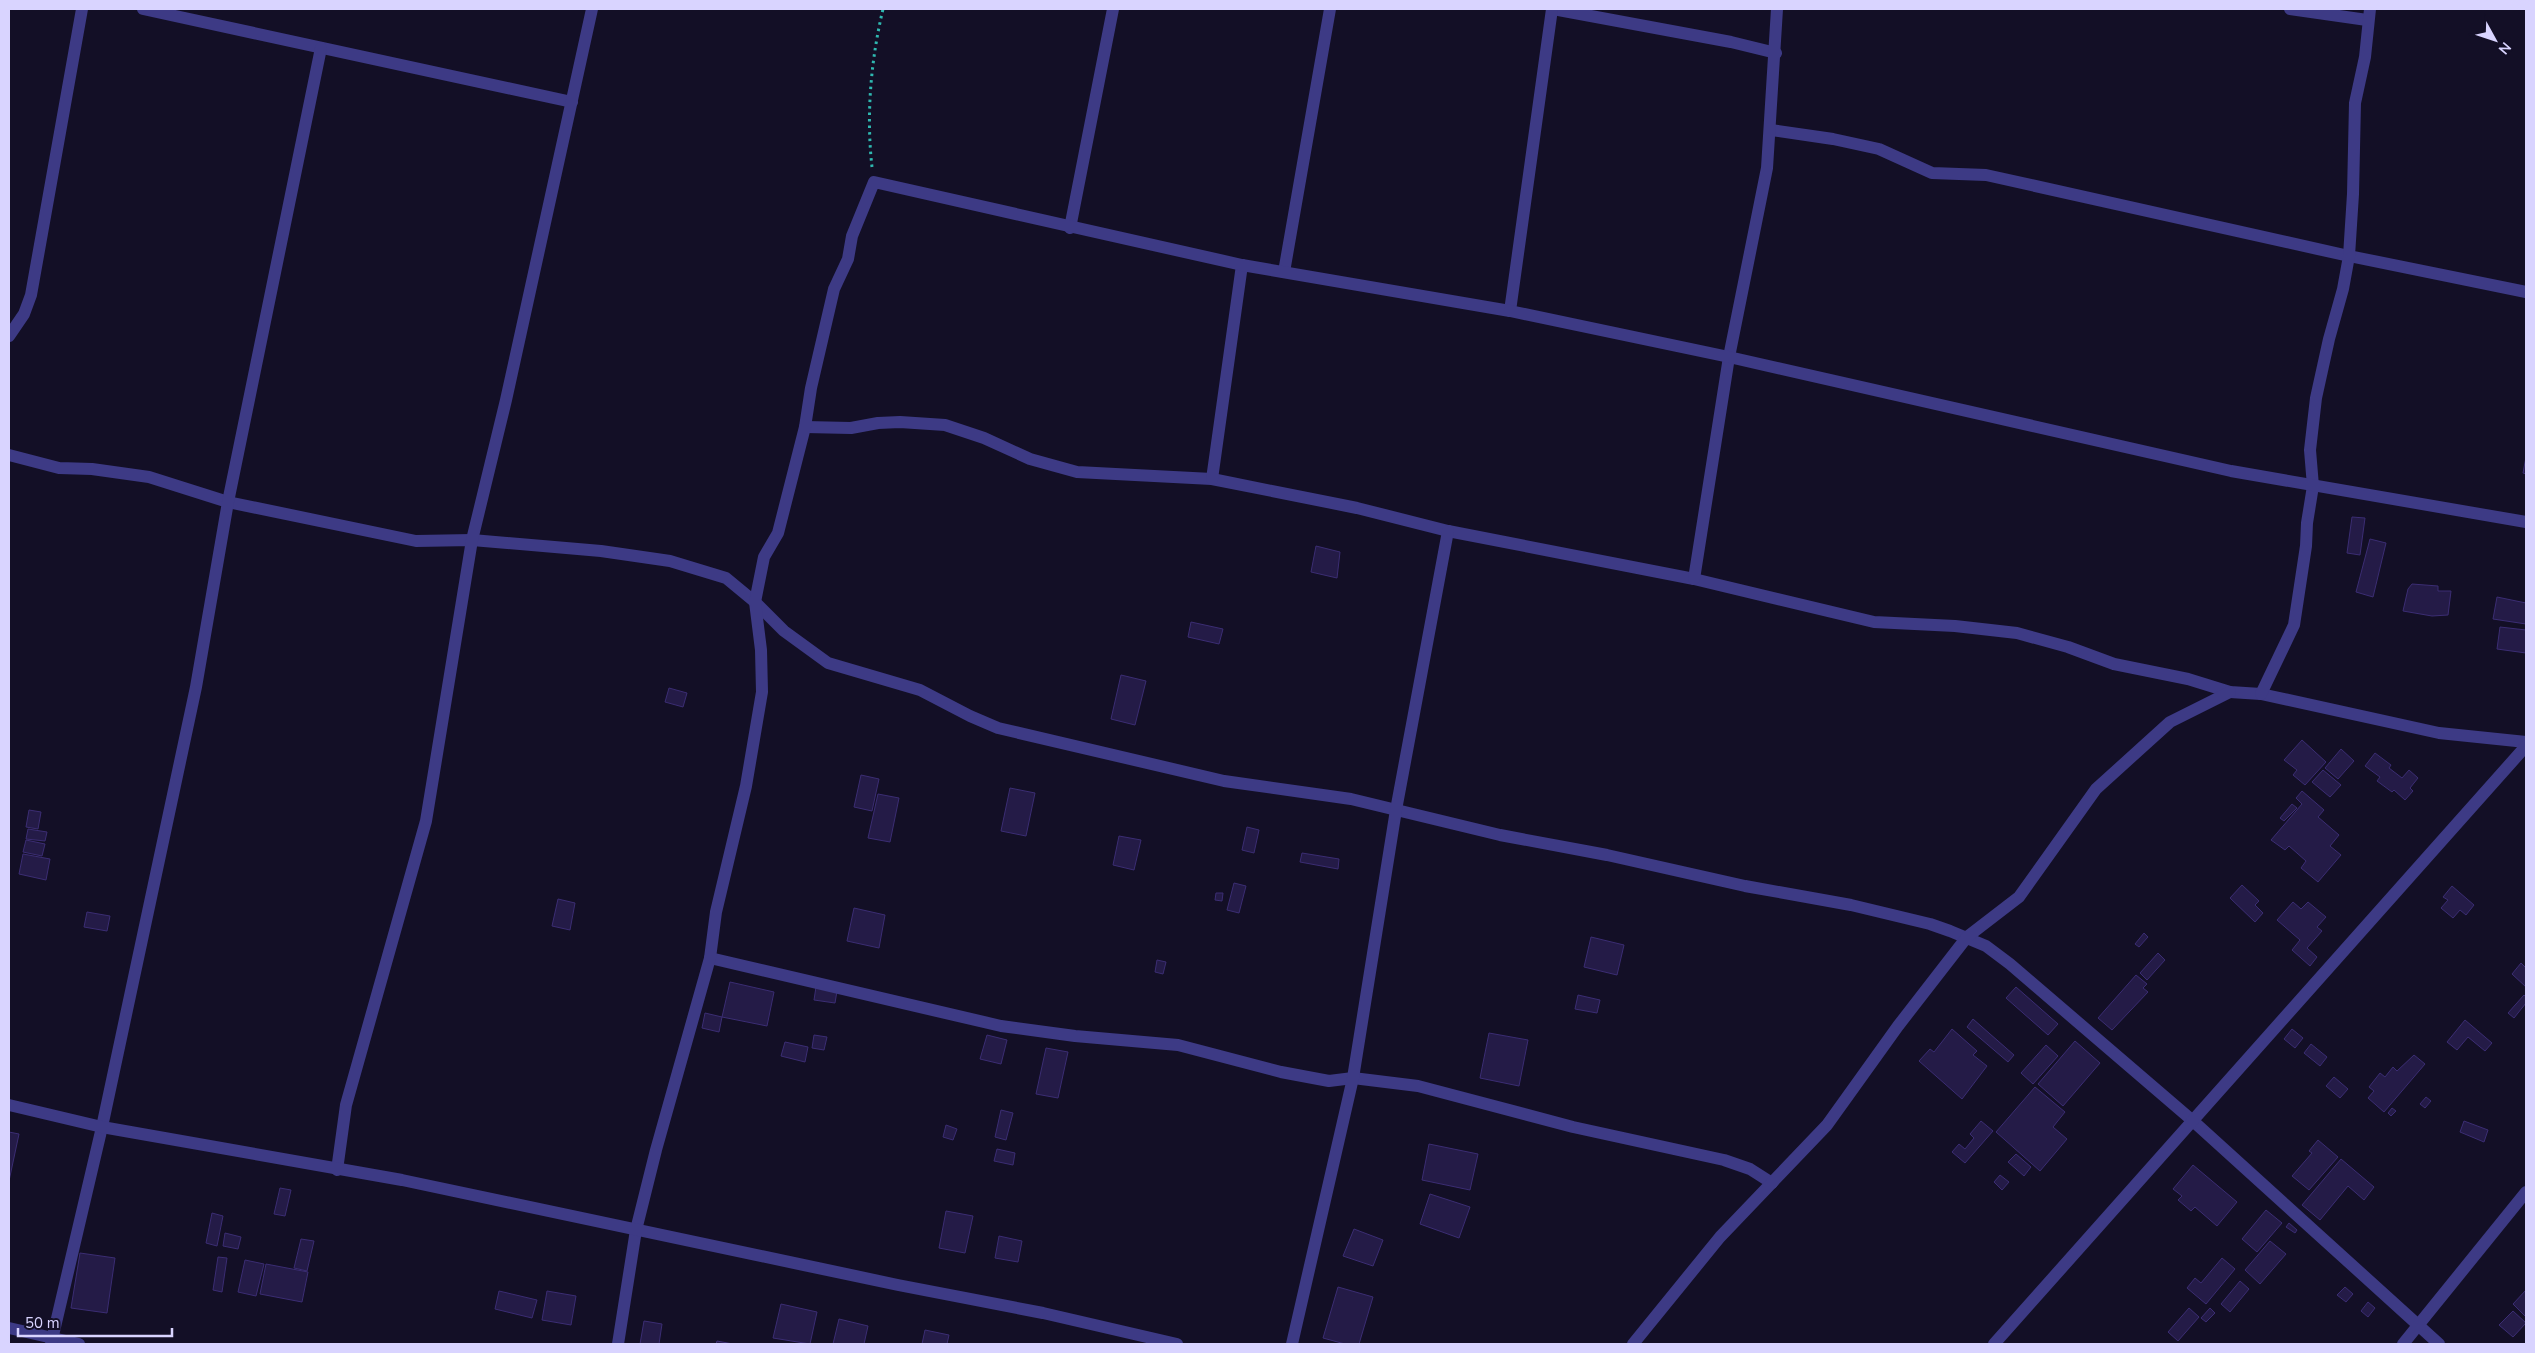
<svg xmlns="http://www.w3.org/2000/svg" width="2535" height="1353" viewBox="0 0 2535 1353" font-family="'Nunito Sans',sans-serif">
  <style>
    .building { fill: #241b47; stroke: #3b2d73 }
    .lines { fill: none; stroke-linecap: round; stroke-linejoin: round }
    .path { stroke: #2fb8b0; stroke-width: 3; stroke-dasharray: 2.5 4; stroke-linecap: butt }
    .minor { stroke: #3d3a85; stroke-width: 12 }
    .tertiary { stroke: #3d3a85; stroke-width: 12 }
  </style>
  <rect width="100%" height="100%" fill="#130f26"/>
  <g class="building">
    <polygon points="2526,457 2526,474 2523,473"/>
    <polygon points="2352,517 2365,518 2360,555 2347,553"/>
    <polygon points="2370,539 2386,543 2373,597 2356,592"/>
    <polygon points="1316,546 1340,552 1337,578 1311,572"/>
    <polygon points="2412,584 2438,586 2438,591 2451,591 2448,615 2432,616 2403,611 2408,589"/>
    <polygon points="2497,597 2526,603 2526,624 2493,619"/>
    <polygon points="1191,622 1223,629 1219,644 1188,637"/>
    <polygon points="2500,627 2526,630 2526,653 2497,649"/>
    <polygon points="1121,675 1146,681 1135,725 1111,719"/>
    <polygon points="669,688 687,693 683,707 665,702"/>
    <polygon points="2302,740 2326,762 2305,785 2293,775 2297,770 2284,760"/>
    <polygon points="2341,749 2354,761 2338,779 2325,768"/>
    <polygon points="2375,753 2391,765 2389,768 2402,778 2409,770 2418,778 2410,788 2413,791 2405,800 2394,790 2392,792 2377,781 2380,777 2365,766"/>
    <polygon points="2323,770 2341,785 2330,797 2312,782"/>
    <polygon points="861,775 879,779 872,811 854,807"/>
    <polygon points="1010,788 1035,793 1026,836 1001,831"/>
    <polygon points="2302,791 2324,810 2318,817 2339,835 2330,846 2341,855 2318,882 2301,868 2306,861 2289,846 2285,850 2271,840 2302,804 2296,798"/>
    <polygon points="878,794 899,798 890,842 868,838"/>
    <polygon points="2292,804 2297,808 2284,821 2280,818"/>
    <polygon points="29,810 41,812 38,829 26,827"/>
    <polygon points="1247,827 1259,830 1254,853 1242,850"/>
    <polygon points="28,829 47,832 45,841 26,839"/>
    <polygon points="1119,836 1141,840 1134,870 1113,865"/>
    <polygon points="26,840 45,844 42,856 23,852"/>
    <polygon points="1302,853 1339,859 1338,869 1300,862"/>
    <polygon points="23,854 50,859 46,880 19,874"/>
    <polygon points="1234,883 1246,886 1239,913 1227,910"/>
    <polygon points="2242,885 2259,901 2255,905 2263,913 2255,922 2230,898"/>
    <polygon points="2452,886 2474,905 2466,915 2460,910 2453,918 2441,908 2448,900 2443,897"/>
    <polygon points="1216,893 1223,893 1222,901 1215,900"/>
    <polygon points="558,899 575,903 570,930 552,926"/>
    <polygon points="2293,902 2301,909 2308,902 2326,917 2317,927 2322,931 2307,948 2317,957 2310,966 2292,950 2300,940 2277,920"/>
    <polygon points="854,908 885,915 879,948 847,941"/>
    <polygon points="87,912 110,916 107,931 84,927"/>
    <polygon points="2144,933 2148,937 2139,947 2135,944"/>
    <polygon points="1591,937 1624,945 1617,975 1584,967"/>
    <polygon points="2158,953 2165,960 2147,980 2140,973"/>
    <polygon points="1157,960 1166,962 1163,974 1155,972"/>
    <polygon points="2521,963 2526,968 2526,987 2512,974"/>
    <polygon points="2136,975 2147,984 2143,988 2148,992 2112,1030 2098,1018"/>
    <polygon points="730,982 774,992 767,1026 722,1017"/>
    <polygon points="816,987 837,991 835,1003 814,1000"/>
    <polygon points="2016,987 2058,1024 2048,1035 2006,998"/>
    <polygon points="1578,995 1600,1000 1597,1013 1575,1009"/>
    <polygon points="2524,995 2526,997 2526,1003 2514,1018 2508,1013"/>
    <polygon points="705,1013 722,1017 719,1032 702,1028"/>
    <polygon points="1973,1019 2014,1055 2008,1062 1967,1027"/>
    <polygon points="2465,1020 2492,1043 2485,1051 2468,1037 2457,1050 2447,1042"/>
    <polygon points="1952,1029 1977,1051 1973,1055 1987,1066 1962,1099 1919,1061 1930,1049 1934,1052"/>
    <polygon points="2292,1029 2303,1038 2295,1048 2284,1039"/>
    <polygon points="1489,1033 1528,1040 1519,1086 1480,1078"/>
    <polygon points="814,1035 827,1037 824,1050 812,1048"/>
    <polygon points="987,1035 1007,1040 1001,1064 980,1059"/>
    <polygon points="2075,1041 2100,1063 2063,1106 2038,1084"/>
    <polygon points="785,1042 808,1047 805,1062 781,1056"/>
    <polygon points="2311,1044 2327,1057 2320,1066 2304,1053"/>
    <polygon points="2046,1045 2058,1056 2033,1084 2021,1073"/>
    <polygon points="1046,1048 1068,1052 1058,1098 1036,1094"/>
    <polygon points="2414,1055 2425,1064 2384,1112 2368,1098 2374,1091 2369,1087 2380,1073 2385,1077 2393,1067 2397,1071"/>
    <polygon points="2334,1077 2348,1089 2340,1098 2326,1086"/>
    <polygon points="2035,1087 2065,1112 2053,1127 2067,1139 2040,1171 1996,1132"/>
    <polygon points="2426,1097 2431,1101 2425,1108 2420,1104"/>
    <polygon points="2392,1108 2396,1111 2391,1116 2388,1113"/>
    <polygon points="1001,1110 1013,1113 1006,1140 995,1137"/>
    <polygon points="1981,1121 1993,1131 1965,1163 1952,1152 1959,1144 1965,1149 1974,1138 1970,1134"/>
    <polygon points="2464,1121 2488,1130 2484,1142 2460,1132"/>
    <polygon points="946,1125 957,1129 953,1140 943,1137"/>
    <polygon points="9,1132 19,1134 9,1181"/>
    <polygon points="2318,1140 2338,1157 2309,1190 2292,1176 2312,1153 2309,1151"/>
    <polygon points="1429,1144 1478,1154 1470,1190 1422,1180"/>
    <polygon points="997,1149 1015,1153 1013,1165 994,1161"/>
    <polygon points="2016,1154 2031,1167 2024,1176 2008,1162"/>
    <polygon points="2341,1159 2374,1187 2364,1200 2348,1186 2320,1220 2302,1205"/>
    <polygon points="2193,1165 2237,1202 2217,1226 2195,1207 2191,1211 2178,1200 2182,1196 2173,1189"/>
    <polygon points="2000,1175 2009,1182 2002,1190 1994,1182"/>
    <polygon points="280,1188 291,1190 285,1216 274,1214"/>
    <polygon points="1430,1194 1470,1207 1459,1238 1420,1224"/>
    <polygon points="2266,1210 2282,1223 2257,1252 2242,1239"/>
    <polygon points="946,1211 973,1216 965,1253 939,1248"/>
    <polygon points="212,1213 223,1216 217,1246 206,1243"/>
    <polygon points="2289,1223 2297,1230 2295,1233 2286,1227"/>
    <polygon points="1354,1229 1383,1240 1373,1266 1343,1256"/>
    <polygon points="225,1233 241,1237 238,1249 223,1246"/>
    <polygon points="999,1236 1022,1241 1018,1262 995,1258"/>
    <polygon points="301,1239 314,1241 307,1271 294,1268"/>
    <polygon points="2270,1241 2286,1254 2260,1284 2245,1270"/>
    <polygon points="80,1253 115,1258 107,1313 71,1308"/>
    <polygon points="218,1257 227,1258 222,1292 213,1290"/>
    <polygon points="2222,1258 2235,1269 2206,1304 2187,1288 2195,1278 2201,1283"/>
    <polygon points="245,1260 264,1264 256,1296 238,1292"/>
    <polygon points="266,1264 308,1272 302,1302 260,1294"/>
    <polygon points="2240,1281 2249,1289 2230,1312 2221,1304"/>
    <polygon points="1338,1287 1373,1297 1359,1344 1345,1344 1323,1338"/>
    <polygon points="2345,1287 2353,1294 2346,1302 2337,1295"/>
    <polygon points="2526,1290 2526,1317 2513,1304"/>
    <polygon points="499,1291 537,1300 532,1318 495,1309"/>
    <polygon points="547,1291 576,1296 571,1325 542,1320"/>
    <polygon points="2368,1302 2375,1308 2368,1317 2361,1311"/>
    <polygon points="781,1304 817,1312 810,1344 773,1338"/>
    <polygon points="2189,1308 2199,1317 2178,1341 2168,1332"/>
    <polygon points="2210,1308 2215,1313 2206,1322 2201,1318"/>
    <polygon points="2513,1311 2526,1323 2513,1337 2499,1325"/>
    <polygon points="839,1319 868,1326 864,1344 833,1344"/>
    <polygon points="644,1321 662,1324 659,1344 640,1344"/>
    <polygon points="925,1330 949,1335 947,1344 922,1344"/>
    <polygon points="717,1341 733,1344 716,1344"/>
  </g>
  <g class="lines">
    <path class="path" d="M872,167c-6,-53 -1,-107 11,-158"/>
    <g class="minor">
      <polyline points="143,9 572,102"/>
      <polyline points="1553,9 1731,42 1776,53"/>
      <polyline points="2290,9 2367,20"/>
      <polyline points="1771,130 1833,139 1879,149 1932,173 1986,175 2349,256 2526,292"/>
      <polyline points="1070,228 1113,9"/>
      <polyline points="1284,272 1330,9"/>
      <polyline points="1510,311 1552,9"/>
      <polyline points="9,336 24,314 31,295 82,9"/>
      <polyline points="805,427 851,428 878,423 900,422 945,425 984,438 1030,459 1077,472 1212,479 1357,508 1448,531 1694,579 1874,622 1955,626 2017,633 2068,647 2114,664 2188,679 2230,692 2261,694 2439,733 2526,742"/>
      <polyline points="9,455 59,468 92,469 149,477 228,502 416,541 472,540 601,551 670,561 726,578 755,602 784,631 828,663 920,690 970,716 998,728 1224,781 1351,799 1500,835 1607,855 1745,886 1851,905 1930,924 1950,931 1986,946 2010,964 2193,1121 2439,1344"/>
      <polyline points="1212,479 1242,265"/>
      <polyline points="1694,579 1729,357 1767,168 1777,9"/>
      <polyline points="2261,694 2294,625 2306,546 2307,523 2313,486 2310,450 2316,398 2329,339 2343,289 2349,256 2353,194 2355,103 2365,57 2370,9"/>
      <polyline points="710,958 1001,1026 1075,1036 1178,1045 1281,1072 1329,1081 1353,1078 1418,1086 1573,1127 1724,1160 1750,1169 1772,1183"/>
      <polyline points="337,1170 346,1105 426,821 472,540 506,400 592,9"/>
      <polyline points="9,1328 79,1344"/>
      <polyline points="51,1344 102,1127 196,687 228,502 321,48"/>
      <polyline points="618,1344 636,1230 656,1150 710,958 716,912 746,786 762,692 761,650 755,602 764,557 778,533 805,427 811,388 834,289 848,259 852,236 874,182 1242,265 1510,311 1729,357 2231,471 2526,522"/>
      <polyline points="1292,1344 1353,1078 1396,810 1448,531"/>
      <polyline points="1633,1344 1720,1237 1827,1125 1898,1026 1967,937 2019,897 2096,789 2170,722 2230,692"/>
      <polyline points="1994,1344 2526,746"/>
      <polyline points="2403,1344 2526,1192"/>
    </g>
    <polyline class="tertiary" points="9,1105 102,1127 402,1180 898,1285 1043,1313 1177,1344"/>
  </g>
  <rect width="2535" height="1353" fill="none" stroke="#d9d4ff" stroke-width="20"/>
  <g transform="translate(2495 40) rotate(130)" stroke="#130f26" stroke-width="4" paint-order="stroke">
  <path d="M0-4L9 19L0 12L-9 19Z" fill="#d9d4ff"/>
  <text y="-8" font-size="14" font-weight="bold" text-anchor="middle" fill="#d9d4ff">N</text>
  </g>
  <path d="M18 1328v8h154v-8" fill="none" stroke="#d9d4ff" stroke-width="2.5"/>
  <text x="25" y="1328" font-size="15" fill="#d9d4ff" stroke="#130f26" stroke-width="4" paint-order="stroke">50 m</text>
</svg>
